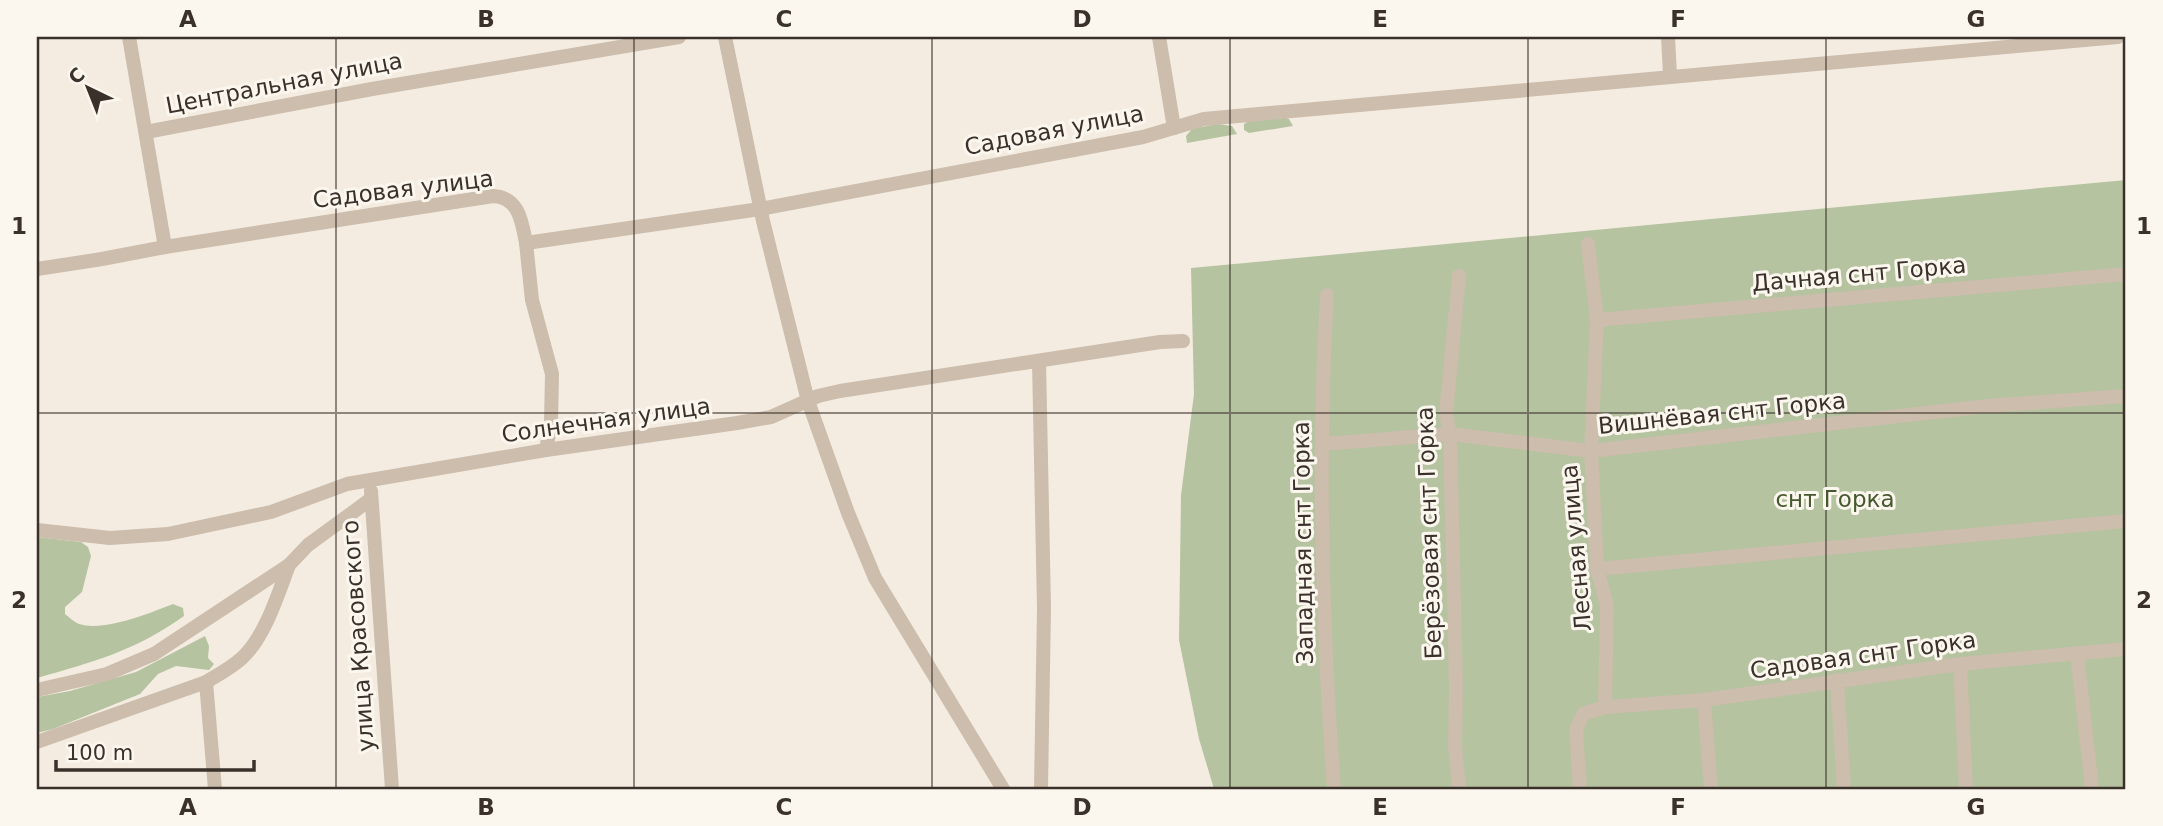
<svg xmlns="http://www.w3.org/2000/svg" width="2163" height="826" viewBox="0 0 2163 826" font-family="'DejaVu Sans',sans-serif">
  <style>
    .green { fill: #b5c3a0 }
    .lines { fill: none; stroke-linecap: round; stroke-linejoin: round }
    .minor { stroke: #ccbdac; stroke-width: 14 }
    .grid { fill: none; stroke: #3a312b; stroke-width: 2; stroke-opacity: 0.55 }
    .labels { text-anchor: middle; stroke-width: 6; stroke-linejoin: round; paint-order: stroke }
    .street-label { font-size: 23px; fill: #3a312b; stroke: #fbf6ee }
    .park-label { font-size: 23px; fill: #46592e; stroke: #fbf6ee }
    .neatline { fill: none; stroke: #3a312b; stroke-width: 2.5 }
    .grid-label { font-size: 23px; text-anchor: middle; font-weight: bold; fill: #3a312b }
  </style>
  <rect width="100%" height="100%" fill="#f4ece1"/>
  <g class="green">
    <polygon points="1284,117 1289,119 1293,126 1249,133 1244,130 1244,124 1249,121"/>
    <polygon points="1217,124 1232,126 1237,134 1187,143 1186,136 1192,129"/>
    <polygon points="2126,180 2126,789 1214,789 1199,739 1179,640 1181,495 1194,394 1191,268"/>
    <path d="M37,537l44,5 7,5 3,9 -9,36 -17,15v7c4,3 9,8 14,10 25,8 71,-11 94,-20l10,4 1,8c-49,35 -91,46 -147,62z"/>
    <polygon points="205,636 209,646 208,658 214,664 209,670 176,666 158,674 140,694 53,729 37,733 37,697 70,691 136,672"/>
  </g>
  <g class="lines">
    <g class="minor">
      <polyline points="129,37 165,247"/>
      <polyline points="725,37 763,221 808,401 848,513 875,578 1003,789"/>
      <polyline points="1159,37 1174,128"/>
      <polyline points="1668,37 1670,75"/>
      <polyline points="146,132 372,89 679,37"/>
      <polyline points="526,243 532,300 552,374 551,423 546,450"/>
      <path d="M37,269l65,-10 63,-12 328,-51c26,1 29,26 33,47l234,-34 383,-72 61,-18 914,-82"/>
      <polyline points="1459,276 1446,414 1450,434 1456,688 1455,746 1459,789"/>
      <path d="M1327,295c-10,165 -5,330 7,494"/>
      <polyline points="1597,320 2126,274"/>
      <polyline points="1039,361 1044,608 1041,789"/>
      <polyline points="1323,444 1450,434 1591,451 1987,406 2126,396"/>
      <polyline points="371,491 392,789"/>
      <polyline points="37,530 110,538 168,534 271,512 347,484 546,450 737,423 771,417 818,396 840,391 1160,342 1183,341"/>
      <polyline points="1597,569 2126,521"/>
      <polyline points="2077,654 2092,789"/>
      <polyline points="1960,664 1966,789"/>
      <polyline points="1837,680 1844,789"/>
      <polyline points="206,682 215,789"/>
      <polyline points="37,690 107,674 154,654 289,565 308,545 371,499"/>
      <polyline points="1704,700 1711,789"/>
      <polyline points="1605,707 1704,700 1960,664 2126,649"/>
      <path d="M37,742l169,-60c12,-7 25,-14 36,-24 23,-21 36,-64 47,-93"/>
      <polyline points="1580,789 1576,730 1583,714 1605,707 1607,606 1597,569 1591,451 1597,320 1588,244"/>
    </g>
  </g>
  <path class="grid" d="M336,37v752M634,37v752M932,37v752M1230,37v752M1528,37v752M1826,37v752M37,413h2089"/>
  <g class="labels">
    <g class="street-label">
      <text transform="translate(284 83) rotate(-11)" y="8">Центральная улица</text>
      <text transform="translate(1054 130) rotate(-11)" y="8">Садовая улица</text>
      <text transform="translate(403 189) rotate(-7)" y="8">Садовая улица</text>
      <text transform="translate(1859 274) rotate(-5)" y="8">Дачная снт Горка</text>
      <text transform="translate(1722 413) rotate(-6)" y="8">Вишнёвая снт Горка</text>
      <text transform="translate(606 420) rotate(-8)" y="8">Солнечная улица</text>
      <text transform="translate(1429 533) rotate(-92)" y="8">Берёзовая снт Горка</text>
      <text transform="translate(1303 543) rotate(-91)" y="8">Западная снт Горка</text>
      <text transform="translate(1576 548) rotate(-95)" y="8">Лесная улица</text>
      <text transform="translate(358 636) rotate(-94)" y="8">улица Красовского</text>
      <text transform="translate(1863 655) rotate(-8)" y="8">Садовая снт Горка</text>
    </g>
    <g class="park-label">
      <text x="1835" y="507">снт Горка</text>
    </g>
  </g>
  <rect width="2163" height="826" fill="none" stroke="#fbf6ee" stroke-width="77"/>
  <g transform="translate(88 88) rotate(317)" stroke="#fbf6ee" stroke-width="5" paint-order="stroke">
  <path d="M0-5L12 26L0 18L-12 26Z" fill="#3a312b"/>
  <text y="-10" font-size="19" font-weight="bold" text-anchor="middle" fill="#3a312b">С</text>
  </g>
  <path d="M56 760v10h198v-10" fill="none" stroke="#3a312b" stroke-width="3.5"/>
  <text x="66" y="760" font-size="21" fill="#3a312b" stroke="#fbf6ee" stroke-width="5" paint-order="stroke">100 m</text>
  <rect x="38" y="38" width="2086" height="750" class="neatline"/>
  <g class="grid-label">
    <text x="188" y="27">A</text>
    <text x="486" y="27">B</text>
    <text x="784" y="27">C</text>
    <text x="1082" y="27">D</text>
    <text x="1380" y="27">E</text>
    <text x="1678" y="27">F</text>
    <text x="1976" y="27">G</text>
    <text x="19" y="234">1</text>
    <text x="2144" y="234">1</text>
    <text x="19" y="608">2</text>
    <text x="2144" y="608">2</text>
    <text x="188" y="815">A</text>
    <text x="486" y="815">B</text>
    <text x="784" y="815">C</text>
    <text x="1082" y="815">D</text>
    <text x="1380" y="815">E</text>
    <text x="1678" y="815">F</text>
    <text x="1976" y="815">G</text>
  </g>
</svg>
